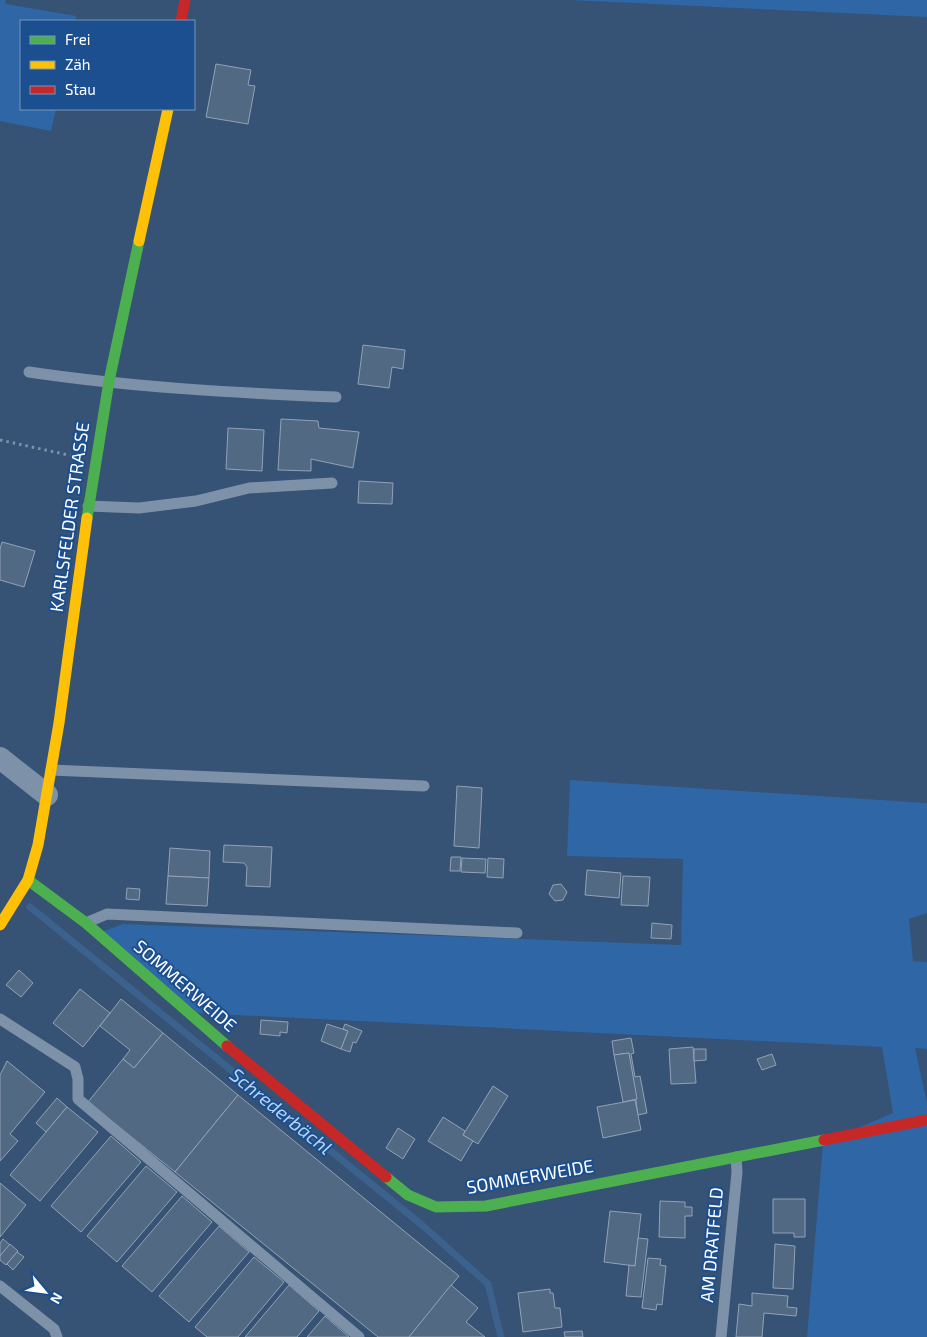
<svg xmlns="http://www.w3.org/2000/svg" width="927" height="1337" viewBox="0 0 927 1337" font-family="'Exo 2',sans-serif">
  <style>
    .green { fill: #2f66a5 }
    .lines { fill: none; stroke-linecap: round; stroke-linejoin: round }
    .stream { stroke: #3b618d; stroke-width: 7 }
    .building { fill: #526984; stroke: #92a2b6 }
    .path { stroke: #7d92a8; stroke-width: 3; stroke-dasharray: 2.5 4; stroke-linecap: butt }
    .lane { stroke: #7d92a8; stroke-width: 11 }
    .street { stroke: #7d92a8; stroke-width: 22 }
    .fast { stroke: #4caf50; stroke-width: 11 }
    .slow { stroke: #ffc107; stroke-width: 11 }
    .jam { stroke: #c62828; stroke-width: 11 }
    .labels { text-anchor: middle; stroke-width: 4; stroke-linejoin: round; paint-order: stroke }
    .street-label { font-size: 18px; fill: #fff; stroke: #1b4f8f }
    .water-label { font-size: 19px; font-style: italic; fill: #b5d3f5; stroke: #1b4f8f }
  </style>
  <rect width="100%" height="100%" fill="#365274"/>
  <g class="green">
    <polygon points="0,0 5,0 6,4 76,16 75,21 21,21 21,109 56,109 51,131 0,121"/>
    <polygon points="569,0 927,0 927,17"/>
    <polygon points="570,780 927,803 927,913 909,919 913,961 927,962 927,1049 915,1048 927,1103 927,1337 807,1337 823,1143 893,1113 882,1047 198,1013 101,932 123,924 681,945 683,859 567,856"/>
  </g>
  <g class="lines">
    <polyline class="stream" points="30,907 422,1225 488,1284 501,1337"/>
  </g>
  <g class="building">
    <polygon points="216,64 251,70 248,85 255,86 248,124 206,117"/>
    <polygon points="363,345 405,350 403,369 392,367 389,388 358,384"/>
    <polygon points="281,419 318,421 319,428 359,432 353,468 311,459 311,471 278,470"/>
    <polygon points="228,428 264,430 262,471 226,469"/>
    <polygon points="359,481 393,483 392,504 358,503"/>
    <polygon points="2,542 35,551 24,587 0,580 0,549"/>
    <polygon points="457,786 482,788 479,848 454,846"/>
    <polygon points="224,845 272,847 270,887 246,886 247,867 244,863 223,862"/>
    <polygon points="170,848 210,851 209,878 168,876"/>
    <polygon points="451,857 461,857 460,871 450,871"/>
    <polygon points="462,858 486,859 485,873 461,872"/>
    <polygon points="488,858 504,859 503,878 487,877"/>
    <polygon points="587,870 621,873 619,898 585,895"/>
    <polygon points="168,876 209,878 207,906 166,904"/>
    <polygon points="623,876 650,877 648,906 621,905"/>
    <polygon points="561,884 567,892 563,900 555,901 549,894 553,885"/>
    <polygon points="127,888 140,889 139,900 126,899"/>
    <polygon points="652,923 672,925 671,939 651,938"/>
    <polygon points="19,970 33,983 21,997 6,985"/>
    <polygon points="80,989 110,1013 83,1047 53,1023"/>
    <polygon points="121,999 163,1033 134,1068 123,1059 130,1050 100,1026"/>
    <polygon points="261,1020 288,1022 287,1033 280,1032 280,1036 260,1034"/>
    <polygon points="327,1024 348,1031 341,1049 321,1041"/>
    <polygon points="345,1024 362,1031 356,1043 353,1042 350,1052 341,1049 348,1031 343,1029"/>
    <polygon points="163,1033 238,1095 175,1172 88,1102 123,1059 134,1068"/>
    <polygon points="631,1038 634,1053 631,1054 635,1077 640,1076 647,1113 638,1115 629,1053 614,1055 612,1041"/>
    <polygon points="693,1047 696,1083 671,1084 669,1049"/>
    <polygon points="694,1049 706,1049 706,1060 694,1061"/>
    <polygon points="629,1053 637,1099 623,1102 614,1055"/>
    <polygon points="772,1054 776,1065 762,1070 757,1059"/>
    <polygon points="7,1061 45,1092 10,1134 18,1141 0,1161 0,1075"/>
    <polygon points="493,1086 508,1096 478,1144 463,1135"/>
    <polygon points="238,1095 459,1276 409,1337 378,1337 175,1172"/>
    <polygon points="57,1098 67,1107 46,1132 36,1123"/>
    <polygon points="635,1100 641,1130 603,1138 597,1107"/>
    <polygon points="67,1107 98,1132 40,1201 10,1175"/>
    <polygon points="443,1117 465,1131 463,1135 473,1141 461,1161 428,1141"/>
    <polygon points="398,1128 415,1139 403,1159 386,1148"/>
    <polygon points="111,1136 141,1162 81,1232 51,1206"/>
    <polygon points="146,1166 177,1192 117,1262 87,1236"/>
    <polygon points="0,1183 26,1205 0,1237"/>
    <polygon points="182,1196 212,1222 152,1292 122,1266"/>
    <polygon points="773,1199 805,1199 805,1237 794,1237 794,1233 773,1233"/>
    <polygon points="660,1201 685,1202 685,1207 692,1207 692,1216 685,1216 685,1238 659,1237"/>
    <polygon points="610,1211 641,1214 635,1266 604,1262"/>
    <polygon points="219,1226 249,1252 189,1322 159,1296"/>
    <polygon points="638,1238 648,1239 641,1297 626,1296 629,1265 635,1266"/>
    <polygon points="3,1239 10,1245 0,1256 0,1243"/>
    <polygon points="10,1244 18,1251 6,1265 0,1260 0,1256"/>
    <polygon points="775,1244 795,1246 793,1289 773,1288"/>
    <polygon points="17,1252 24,1257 13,1270 7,1264"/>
    <polygon points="254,1257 284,1282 238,1337 207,1337 195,1327"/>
    <polygon points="648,1258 661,1259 660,1265 666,1266 662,1305 657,1304 656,1310 642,1308"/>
    <polygon points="289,1285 319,1311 297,1337 245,1337"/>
    <polygon points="451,1285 478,1308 466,1322 485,1337 409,1337"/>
    <polygon points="550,1289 550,1293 553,1293 555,1308 560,1308 562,1327 523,1332 518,1293"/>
    <polygon points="752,1293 788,1296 787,1307 797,1308 796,1316 764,1313 762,1337 736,1337 739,1304 752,1306"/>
    <polygon points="325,1316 349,1337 307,1337"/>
    <polygon points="582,1331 583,1337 565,1337 564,1332"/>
  </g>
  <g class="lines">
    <polyline class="path" points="0,440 73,456"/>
    <g class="lane">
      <path d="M29,372c101,15 205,21 307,25"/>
      <polyline points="88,506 139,508 196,501 249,488 332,483"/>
      <polyline points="51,770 424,786"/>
      <polyline points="88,922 107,914 517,933"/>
      <polyline points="0,1019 75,1067 78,1079 78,1099 359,1337"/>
      <polyline points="0,1286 54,1329 57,1337"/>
      <polyline points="721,1337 737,1172 736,1157"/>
    </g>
    <polyline class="street" points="0,758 47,795"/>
    <g class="fast">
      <polyline points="87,518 109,381 139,241"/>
      <polyline points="28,880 86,923 227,1046"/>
      <polyline points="386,1177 408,1195 436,1207 486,1206 824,1140"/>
    </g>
    <g class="slow">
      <polyline points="139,241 168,109"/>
      <polyline points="0,925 28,880 38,845 59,723 87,518"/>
    </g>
    <g class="jam">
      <polyline points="181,21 185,0"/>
      <polyline points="227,1046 386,1177"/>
      <polyline points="824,1140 927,1120"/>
    </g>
  </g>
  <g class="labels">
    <g class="street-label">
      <text transform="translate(70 517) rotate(-82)" y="6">KARLSFELDER STRASSE</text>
      <text transform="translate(185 986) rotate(41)" y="6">SOMMERWEIDE</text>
      <text transform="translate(530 1177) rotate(-10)" y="6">SOMMERWEIDE</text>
      <text transform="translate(712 1245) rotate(-85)" y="6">AM DRATFELD</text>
    </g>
    <g class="water-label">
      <text transform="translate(281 1111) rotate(39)" y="7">Schrederbächl</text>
    </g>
  </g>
  <rect x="20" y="20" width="175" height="90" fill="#1b4f8f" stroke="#7695bc"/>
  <rect x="30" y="36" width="25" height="8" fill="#4caf50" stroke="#7695bc"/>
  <text x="65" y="45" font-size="15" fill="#ffffff">Frei</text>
  <rect x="30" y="61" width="25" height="8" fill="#ffc107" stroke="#7695bc"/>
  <text x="65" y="70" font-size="15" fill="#ffffff">Zäh</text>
  <rect x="30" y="86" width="25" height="8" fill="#c62828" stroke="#7695bc"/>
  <text x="65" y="95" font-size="15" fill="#ffffff">Stau</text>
  <g transform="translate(45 1292) rotate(119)" stroke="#1b4f8f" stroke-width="4" paint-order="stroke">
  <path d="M0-4L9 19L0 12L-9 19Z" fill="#ffffff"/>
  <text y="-8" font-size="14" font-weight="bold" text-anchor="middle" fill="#ffffff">N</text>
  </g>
</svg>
